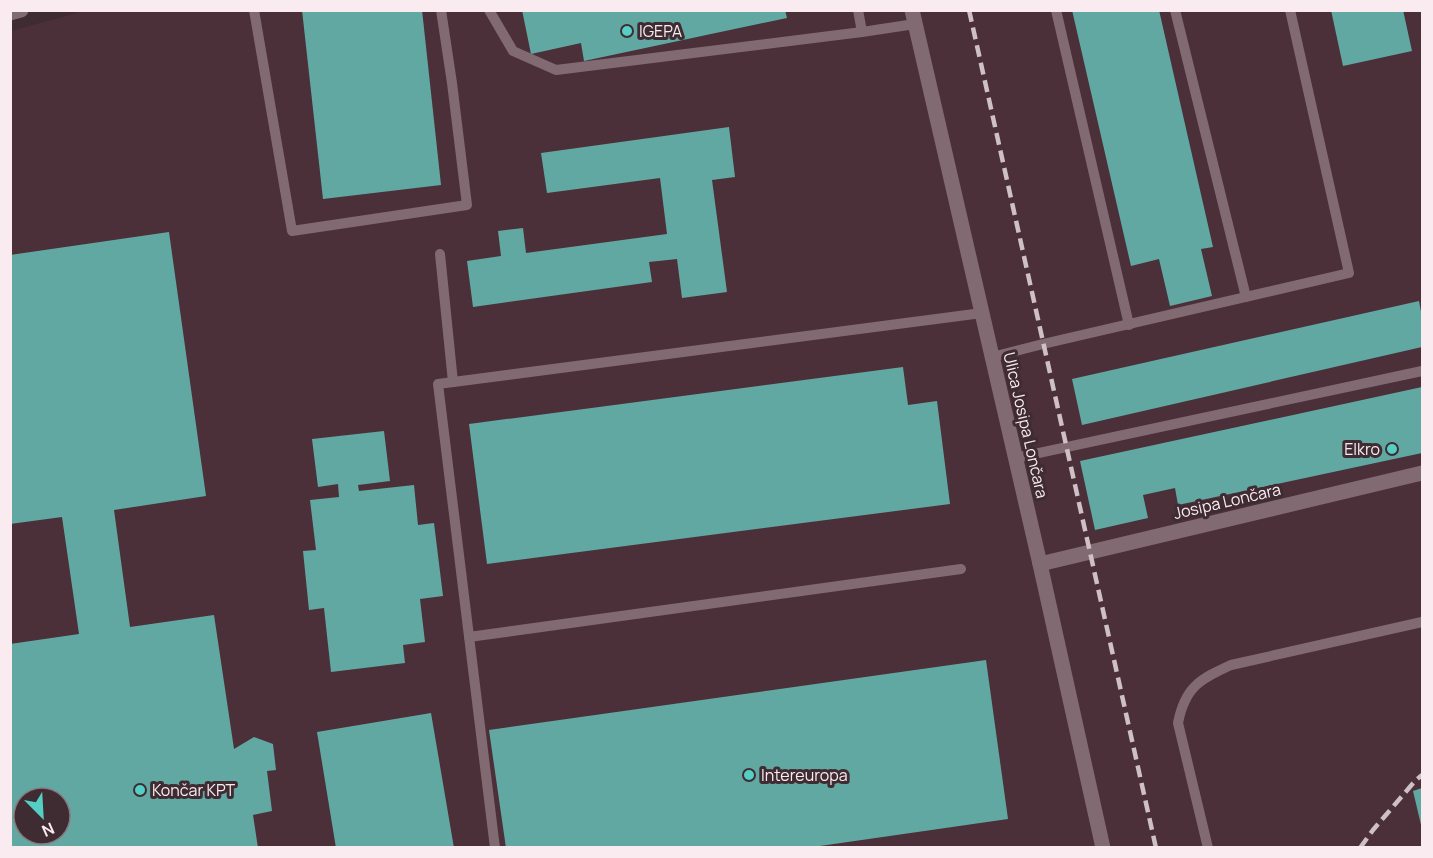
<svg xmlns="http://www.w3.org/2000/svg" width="1433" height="858" viewBox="0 0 1433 858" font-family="Manrope,sans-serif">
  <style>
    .built { fill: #4b303a; fill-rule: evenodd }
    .building { fill: #62a8a2; fill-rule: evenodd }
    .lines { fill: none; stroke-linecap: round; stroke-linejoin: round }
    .lane { stroke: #826a72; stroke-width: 10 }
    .street { stroke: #826a72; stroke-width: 15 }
    .rail { stroke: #cfc0c5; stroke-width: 4.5; stroke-dasharray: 12 6; stroke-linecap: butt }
    .poi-dot { fill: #55cec4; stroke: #3f2c32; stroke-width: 2 }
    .labels { text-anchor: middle; stroke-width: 6; stroke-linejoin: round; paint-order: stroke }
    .poi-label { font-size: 16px; fill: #f9ebf0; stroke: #3f2c32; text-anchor: start }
    .street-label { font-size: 16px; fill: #f9ebf0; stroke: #3f2c32 }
  </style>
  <rect width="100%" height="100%" fill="#3f2c32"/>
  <path class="built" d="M88,10l1334,1v836l-1411,1v-817zM24,798h36v36h-36z"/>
  <g class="building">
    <polygon points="302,10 422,10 441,185 323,199"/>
    <polygon points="522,10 785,10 787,18 584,61 581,43 531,54"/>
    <polygon points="1072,10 1159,10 1213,247 1201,249 1212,296 1170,306 1159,259 1131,266"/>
    <polygon points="1331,10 1403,10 1412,51 1343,66"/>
    <polygon points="729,127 735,177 712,180 727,292 682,298 677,259 649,262 652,282 473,307 467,261 501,256 498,231 523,228 526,253 667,234 660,178 547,193 541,153"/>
    <path d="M169,232l37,264 -92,14 16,117 84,-12 20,134 20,-12 19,7 3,26 -9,1 5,40 -19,4 5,33h-248v-204l69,-10 -17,-117 -52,7v-269zM24,798h36v36h-36z"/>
    <polygon points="1419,301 1422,317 1422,347 1082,425 1072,379"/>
    <polygon points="903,367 908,405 937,401 950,504 487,564 469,424"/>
    <polygon points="1422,387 1422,453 1178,505 1175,488 1143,495 1148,518 1095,530 1080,461"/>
    <polygon points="384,431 390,481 358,485 359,491 414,485 418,525 434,523 443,596 420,599 425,642 403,645 405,663 331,672 324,608 309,610 303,551 316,550 310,500 339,497 338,484 318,487 312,439"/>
    <polygon points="986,660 1008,819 806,848 506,848 489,730"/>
    <polygon points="431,713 454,848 336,848 317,732"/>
    <polygon points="1422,788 1422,829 1413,791"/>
  </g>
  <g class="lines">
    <g class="lane">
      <polyline points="254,10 292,231 467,205 452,83 441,10"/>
      <polyline points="489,10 513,51 556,70 862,32 915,24"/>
      <polyline points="858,10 862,32"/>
      <polyline points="1056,10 1129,325"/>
      <polyline points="1175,10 1246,297"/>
      <polyline points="440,254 453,382"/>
      <polyline points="992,357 1043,344 1349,273 1290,10"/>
      <polyline points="1015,458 1422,371"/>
      <polyline points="469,637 961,569"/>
      <polyline points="495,848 438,384 982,313"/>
      <path d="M1208,848l-30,-125c7,-36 22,-44 53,-58l191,-43"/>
    </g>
    <g class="street">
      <polyline points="912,10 1040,564 1103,848"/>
      <polyline points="10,13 21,10"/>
      <polyline points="1040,564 1422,473"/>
    </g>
    <g class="rail">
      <polyline points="969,10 1156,848"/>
      <polyline points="1360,848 1373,830 1415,781 1422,775"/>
    </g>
  </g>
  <g class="poi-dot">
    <circle cx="627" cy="31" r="6"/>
    <circle cx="1392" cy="449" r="6"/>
    <circle cx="749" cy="775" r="6"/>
    <circle cx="140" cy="790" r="6"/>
  </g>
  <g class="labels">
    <g class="poi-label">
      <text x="639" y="37">IGEPA</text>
      <text x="1380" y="455" text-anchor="end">Elkro</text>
      <text x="761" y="781">Intereuropa</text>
      <text x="152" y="796">Končar KPT</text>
    </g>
    <g class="street-label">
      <text transform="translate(1026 425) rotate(77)" y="6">Ulica Josipa Lončara</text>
      <text transform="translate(1227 501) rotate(-13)" y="6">Josipa Lončara</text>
    </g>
  </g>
  <rect width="1433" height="858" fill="none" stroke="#f9ebf0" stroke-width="24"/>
  <g transform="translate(42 816) rotate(156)"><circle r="28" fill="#3f2c32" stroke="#89787e" stroke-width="1.5"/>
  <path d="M0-4.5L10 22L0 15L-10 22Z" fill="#55cec4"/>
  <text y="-9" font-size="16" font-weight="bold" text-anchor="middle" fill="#f9ebf0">N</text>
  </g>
</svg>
